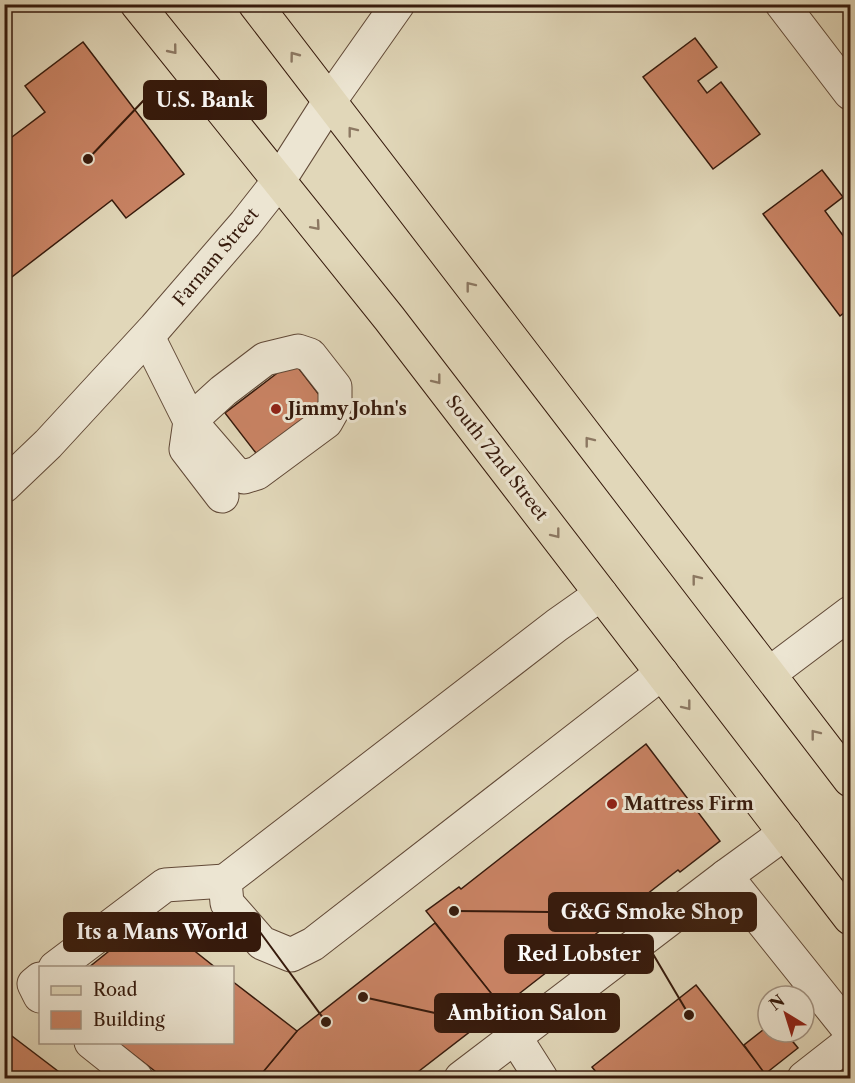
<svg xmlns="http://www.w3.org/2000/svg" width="855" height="1083" viewBox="0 0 855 1083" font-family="'Libre Caslon Text',serif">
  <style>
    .building { fill: #c98364; stroke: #361a0c; stroke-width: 1.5 }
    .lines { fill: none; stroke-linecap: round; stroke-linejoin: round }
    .minor-casing { stroke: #614937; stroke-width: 35 }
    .major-casing { stroke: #361a0c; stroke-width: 35 }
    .minor { stroke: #ece5d2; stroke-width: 33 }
    .major { stroke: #e1d7b9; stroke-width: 33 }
    .oneway { stroke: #8c7862 }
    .poi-dot { fill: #8f2418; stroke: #ece5d2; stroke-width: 2 }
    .labels { text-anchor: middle; stroke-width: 6; stroke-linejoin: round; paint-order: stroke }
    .street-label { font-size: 18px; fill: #361a0c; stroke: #ece5d2 }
    .poi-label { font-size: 18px; font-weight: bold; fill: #361a0c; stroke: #ece5d2; text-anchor: start }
    .leader { fill: none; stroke: #361a0c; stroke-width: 2 }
    .callout-dot { fill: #361a0c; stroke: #ece5d2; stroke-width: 2 }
    .callout { fill: #361a0c; stroke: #361a0c; stroke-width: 2 }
    .callout-label { font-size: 20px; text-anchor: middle; font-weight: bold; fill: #fff }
  </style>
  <rect width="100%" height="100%" fill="#e1d7b9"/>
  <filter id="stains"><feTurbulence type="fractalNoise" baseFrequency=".00333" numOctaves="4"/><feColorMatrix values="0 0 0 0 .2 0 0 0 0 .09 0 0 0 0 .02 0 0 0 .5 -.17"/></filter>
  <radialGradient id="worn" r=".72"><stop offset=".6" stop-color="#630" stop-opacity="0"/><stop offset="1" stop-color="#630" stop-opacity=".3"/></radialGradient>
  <g class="building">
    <polygon points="695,38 717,67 698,81 707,93 721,82 760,134 713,169 643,77"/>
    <polygon points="83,42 184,174 126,218 112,200 4,283 4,143 45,112 25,86"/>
    <polygon points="822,170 843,197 825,211 850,245 850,308 840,316 763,214"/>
    <polygon points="293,361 327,405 259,457 225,413"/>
    <polygon points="646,744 720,841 680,872 678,870 502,1007 426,911 459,887 461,889"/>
    <polygon points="148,914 216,968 88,968 139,927 138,926"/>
    <polygon points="435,923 502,1007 410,1078 258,1078 297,1031"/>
    <polygon points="232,981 297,1031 258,1078 164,1078 117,1042 232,1042"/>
    <polygon points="696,985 769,1078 601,1078 592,1067"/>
    <polygon points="768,1026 768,1032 785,1032 798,1048 765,1074 744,1045"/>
    <polygon points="4,1030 67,1078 4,1078"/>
  </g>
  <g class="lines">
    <defs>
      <g id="minor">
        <polyline points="782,4 850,93"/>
        <polyline points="148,337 190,421 186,449 222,496"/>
        <polygon points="298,351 310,355 335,387 335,406 326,422 257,473 244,477 234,472 190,421 223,391 265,359"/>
        <polyline points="4,486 48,444 155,328 245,224 278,182 329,102 398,4"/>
        <polyline points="601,594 557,625 225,881 227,903 262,943 291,955 313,944 662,673"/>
        <polyline points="769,674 850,613"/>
        <polyline points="785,833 726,876 850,1031"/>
        <polyline points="55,968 165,885 225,881"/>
        <polyline points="40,979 34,984 40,996"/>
        <polyline points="515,1037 541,1078"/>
        <polyline points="91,1042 136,1078"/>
        <polyline points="461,1078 726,876"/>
        <polyline points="804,1078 850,1042"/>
      </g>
      <g id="major">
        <polyline points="137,4 389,318 850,918"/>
        <polyline points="255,4 850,780"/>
      </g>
    </defs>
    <use href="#minor" class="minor-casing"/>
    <use href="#major" class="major-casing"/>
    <use href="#minor" class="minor"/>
    <use href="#major" class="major"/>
  </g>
  <defs><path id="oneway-chevron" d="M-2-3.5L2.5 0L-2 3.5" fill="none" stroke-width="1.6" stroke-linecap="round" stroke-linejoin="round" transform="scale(1.5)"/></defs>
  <g class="oneway">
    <use href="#oneway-chevron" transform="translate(173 50) rotate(51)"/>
    <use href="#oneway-chevron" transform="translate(294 56) rotate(-127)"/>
    <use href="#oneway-chevron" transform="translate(352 131) rotate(-128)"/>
    <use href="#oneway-chevron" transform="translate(316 226) rotate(49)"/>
    <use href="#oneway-chevron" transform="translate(470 286) rotate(-128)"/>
    <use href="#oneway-chevron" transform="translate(437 380) rotate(52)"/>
    <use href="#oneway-chevron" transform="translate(589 441) rotate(-128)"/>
    <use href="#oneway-chevron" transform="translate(556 534) rotate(52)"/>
    <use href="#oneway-chevron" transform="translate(696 579) rotate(-128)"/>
    <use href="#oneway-chevron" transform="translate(687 706) rotate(52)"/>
    <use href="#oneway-chevron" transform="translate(815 734) rotate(-128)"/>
  </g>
  <g class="poi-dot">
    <circle cx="276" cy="409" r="6"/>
    <circle cx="612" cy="804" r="6"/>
  </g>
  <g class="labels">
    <g class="street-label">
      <text transform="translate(216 257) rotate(-50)" y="6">Farnam Street</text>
      <text transform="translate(497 458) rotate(52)" y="6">South 72nd Street</text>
    </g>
    <g class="poi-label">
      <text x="288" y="415">Jimmy John's</text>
      <text x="624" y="810">Mattress Firm</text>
    </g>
  </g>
  <path class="leader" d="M88 159L144 100M454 911L549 912M326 1022L260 932M689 1015L653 954M363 997L435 1013"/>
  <g class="callout-dot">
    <circle cx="88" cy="159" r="6"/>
    <circle cx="454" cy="911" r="6"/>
    <circle cx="326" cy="1022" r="6"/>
    <circle cx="689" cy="1015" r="6"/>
    <circle cx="363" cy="997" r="6"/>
  </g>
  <g class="callout">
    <rect x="144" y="81" width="122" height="38" rx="6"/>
    <rect x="549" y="893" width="207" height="38" rx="6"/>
    <rect x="64" y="913" width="196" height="38" rx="6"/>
    <rect x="505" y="935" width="148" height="38" rx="6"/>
    <rect x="435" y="994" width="184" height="38" rx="6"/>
  </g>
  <g class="callout-label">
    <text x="205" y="107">U.S. Bank</text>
    <text x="652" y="919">G&amp;G Smoke Shop</text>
    <text x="162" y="939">Its a Mans World</text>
    <text x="579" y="961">Red Lobster</text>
    <text x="527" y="1020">Ambition Salon</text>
  </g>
  <rect width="855" height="1083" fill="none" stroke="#e1d7b9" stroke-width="24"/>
  <rect x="6" y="6" width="843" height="1071" fill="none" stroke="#361a0c" stroke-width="3"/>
  <rect x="12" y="12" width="831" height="1059" fill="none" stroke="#361a0c" stroke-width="1.5"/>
  <rect x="39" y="966" width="195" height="78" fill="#ece5d2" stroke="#a39483" stroke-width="1.5"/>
  <rect x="51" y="986" width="30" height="9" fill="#e1d7b9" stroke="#a39483" stroke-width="1.5"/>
  <text x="93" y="996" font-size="18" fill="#361a0c">Road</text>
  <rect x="51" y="1011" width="30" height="18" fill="#c98364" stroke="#a39483" stroke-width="1.5"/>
  <text x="93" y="1026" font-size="18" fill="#361a0c">Building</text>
  <g transform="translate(786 1014) rotate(322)"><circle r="28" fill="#ece5d2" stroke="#a39483" stroke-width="1.5"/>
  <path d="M0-4.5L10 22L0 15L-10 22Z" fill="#8f2418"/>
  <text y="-9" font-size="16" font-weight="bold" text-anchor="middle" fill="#361a0c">N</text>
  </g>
  <rect width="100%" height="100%" filter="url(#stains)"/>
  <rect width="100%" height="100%" fill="url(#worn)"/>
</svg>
